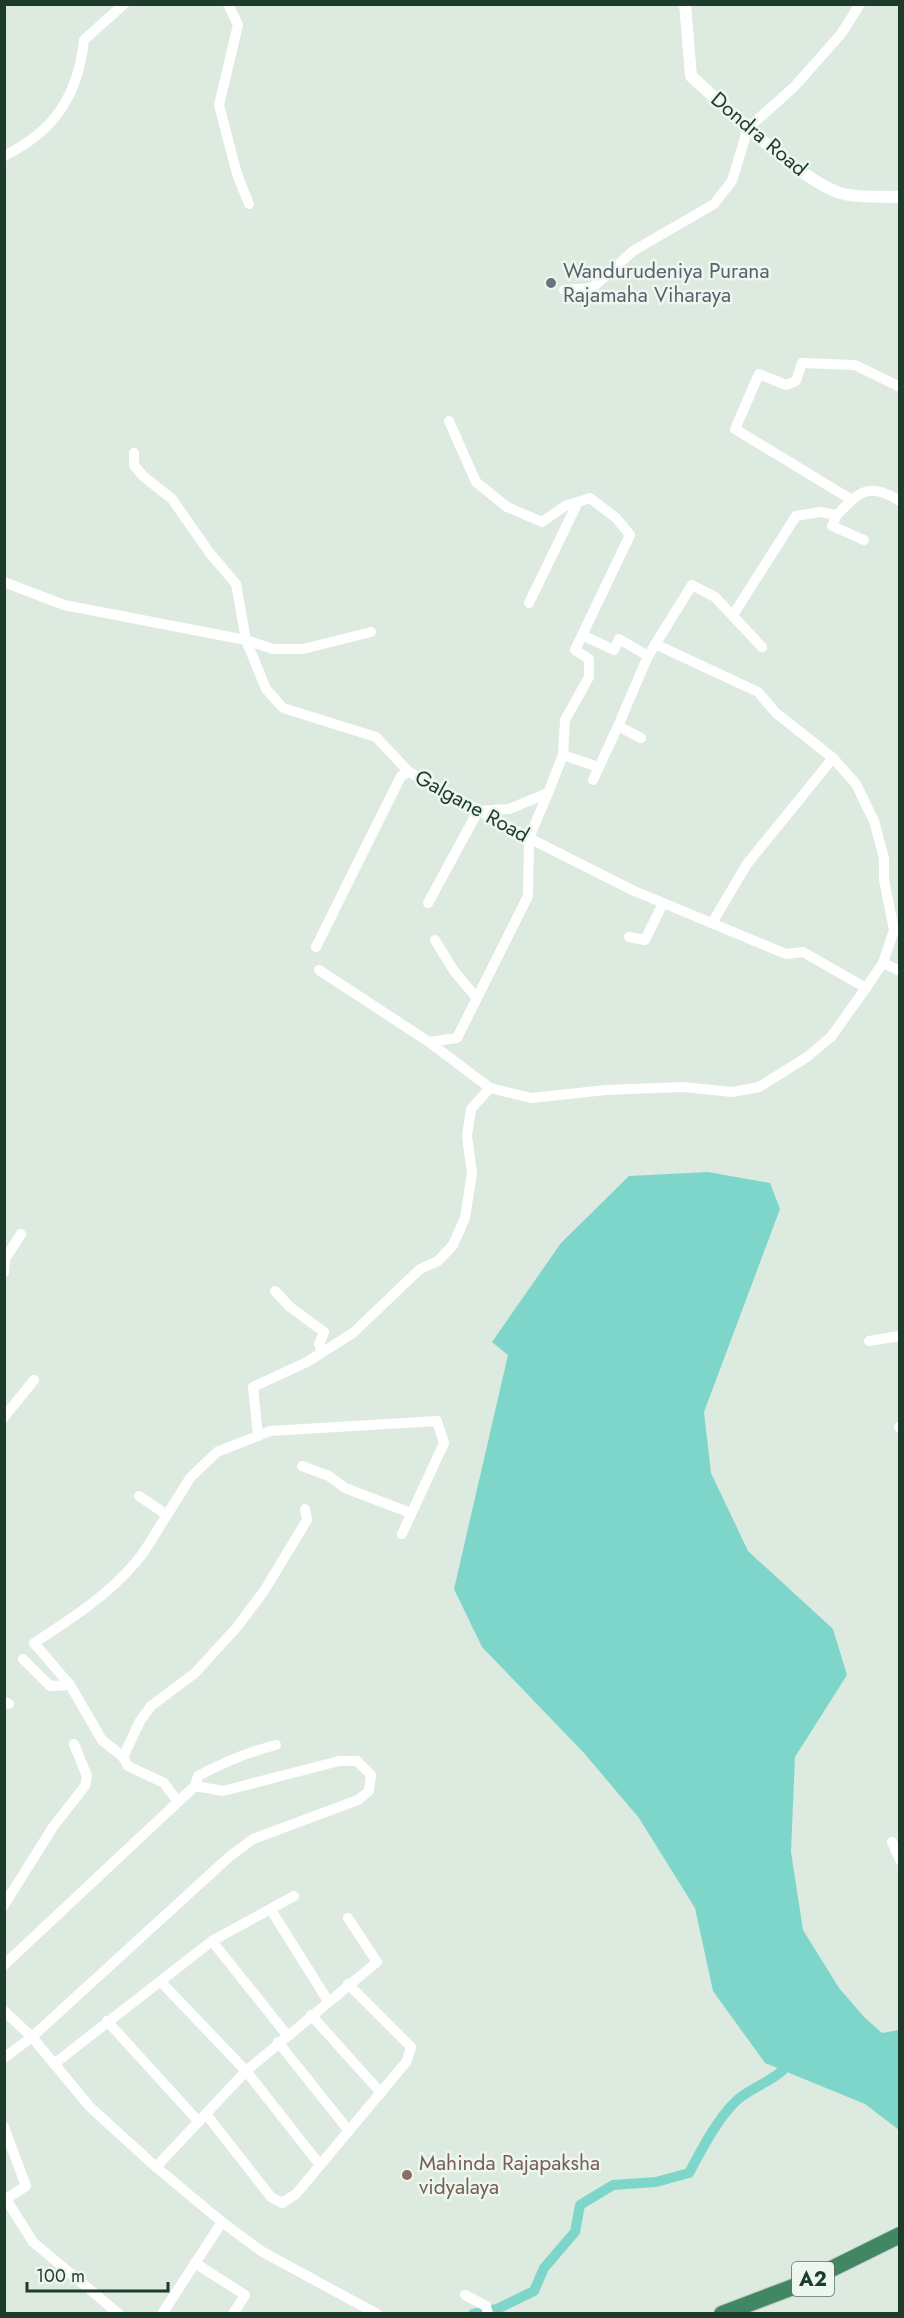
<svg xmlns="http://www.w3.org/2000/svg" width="904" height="2318" viewBox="0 0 904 2318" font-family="Jost,sans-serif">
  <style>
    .water { fill: #7ed6cb }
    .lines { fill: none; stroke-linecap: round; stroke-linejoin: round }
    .canal { stroke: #7ed6cb; stroke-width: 10 }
    .trunk-casing { stroke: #c0c8c3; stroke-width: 18 }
    .minor { stroke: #fff; stroke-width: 10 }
    .tertiary { stroke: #fff; stroke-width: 12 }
    .trunk { stroke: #418763; stroke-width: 16 }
    .worship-dot { fill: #6b7280; stroke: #edf7ef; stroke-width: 2 }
    .education-dot { fill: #8d6e63; stroke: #edf7ef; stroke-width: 2 }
    .labels { text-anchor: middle; stroke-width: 5; stroke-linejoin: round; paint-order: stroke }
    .shield { fill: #edf7ef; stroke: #5b7365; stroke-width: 1.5 }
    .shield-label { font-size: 20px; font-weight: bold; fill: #1d3b2a }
    .street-label { font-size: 21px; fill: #1d3b2a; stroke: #edf7ef }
    .worship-label { font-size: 21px; fill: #5b616d; stroke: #edf7ef; text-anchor: start }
    .education-label { font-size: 21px; fill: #785e54; stroke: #edf7ef; text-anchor: start }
  </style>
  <rect width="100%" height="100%" fill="#dceae0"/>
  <polygon class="water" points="708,1172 770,1183 780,1209 704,1412 711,1473 748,1551 833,1629 847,1675 795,1757 791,1852 803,1930 839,1988 864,2017 882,2033 899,2030 899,2130 865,2104 765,2063 713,1991 695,1908 639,1818 584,1753 482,1647 454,1589 508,1355 492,1342 561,1243 629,1176"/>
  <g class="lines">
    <path class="canal" d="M473,2314l24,-5 37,-18 10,-23 31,-36 5,-27 33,-20 43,-3 33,-9c13,-24 27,-52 46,-71 13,-13 34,-19 48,-32"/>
    <defs>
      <polyline id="trunk" points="722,2314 801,2284 900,2235"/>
    </defs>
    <use href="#trunk" class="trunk-casing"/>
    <g class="minor">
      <polyline points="228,4 238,25 219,105 237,174 249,204"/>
      <path d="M4,156c51,-25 74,-61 80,-116l40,-36"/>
      <polyline points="564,290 592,288 633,251 714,204 732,181 748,128 794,87 841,34 860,4"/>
      <polyline points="134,453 134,465 143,476 172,499 209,552 236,584 246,640 273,649 303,649 371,632"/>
      <polyline points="852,500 735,429 759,374 786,385 796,381 802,363 855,365 900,387"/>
      <polyline points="837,515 832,526 864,540"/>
      <polyline points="4,582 64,605 246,640 266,689 283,708 376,737 409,772 529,838 632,890 786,954 803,952 866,988 831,1037 807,1057 759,1087 732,1092 683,1087 606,1090 531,1098 490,1088 471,1109 467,1136 472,1173 465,1218 453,1245 438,1261 420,1269 353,1333 307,1362 253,1387 258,1436"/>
      <polyline points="529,603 578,502"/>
      <path d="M733,615l63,-99 24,-4 17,3c23,-24 31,-33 63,-14"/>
      <polyline points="582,635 614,650 619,639 648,656 692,585 715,597 762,647"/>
      <polyline points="655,644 758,692 776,713 833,758 856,784 874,821 884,858 884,880 894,930 883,963 863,992"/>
      <polyline points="641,738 618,726 648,656"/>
      <polyline points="563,755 598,767"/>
      <polyline points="593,780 618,726"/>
      <polyline points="428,903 478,811 509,809 548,793 563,755 565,720 589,677 589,659 575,650 630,535 616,518 590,498 565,506 542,522 507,507 476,482 449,421"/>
      <polyline points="712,923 747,864 833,758"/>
      <polyline points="629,937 645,940 663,903"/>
      <polyline points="435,940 454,971 476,997"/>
      <polyline points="316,947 401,776 409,772"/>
      <polyline points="883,963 900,971"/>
      <polyline points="319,970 429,1042 457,1038 528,896 529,838 548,793"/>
      <polyline points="429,1042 490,1088"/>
      <polyline points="4,1272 5,1259 21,1234"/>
      <polyline points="275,1291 290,1307 324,1332 319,1344 322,1352"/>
      <polyline points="869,1341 900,1336"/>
      <polyline points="4,1417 34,1380"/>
      <polyline points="899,1427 900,1428"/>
      <polyline points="302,1466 329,1476 345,1488 411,1513"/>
      <polyline points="167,1515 190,1478 217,1452 270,1431 437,1421 444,1443 402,1534"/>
      <polyline points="23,1659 50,1686 70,1685"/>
      <polyline points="4,1702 9,1704"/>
      <path d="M123,1757l-21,-17 -32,-55 -36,-42c37,-24 73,-47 102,-81 12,-14 21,-32 31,-47l-28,-19"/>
      <polyline points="178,1802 164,1783 128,1766 123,1757 140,1721 151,1706 195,1673 237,1627 264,1591 307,1520 305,1509"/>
      <polyline points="892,1842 900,1860"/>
      <polyline points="4,1905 53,1827 85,1786 87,1776 74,1744"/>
      <polyline points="271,1910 328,2001"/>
      <polyline points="212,1941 287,2035"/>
      <polyline points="4,1965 195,1786"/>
      <polyline points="161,1982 246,2071 320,2165"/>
      <polyline points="4,2011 32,2037 90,2107 156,2167 222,2222 261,2251 377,2314"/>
      <polyline points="311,2015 381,2093"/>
      <polyline points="107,2021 199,2122"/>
      <polyline points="278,2042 349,2131"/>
      <path d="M4,2058l28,-21 197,-180 24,-18 105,-39 11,-9 2,-16 -14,-14h-18l-116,30 -28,-5 3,-10c26,-14 50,-24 78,-31"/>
      <polyline points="54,2064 212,1941 294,1896"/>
      <polyline points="206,2114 271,2197 282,2203 296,2194 407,2061 411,2047 348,1984"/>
      <polyline points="4,2127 26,2186 6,2199 33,2242 119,2314"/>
      <polyline points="156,2167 246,2071 377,1962 348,1918"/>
      <polyline points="195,2263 245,2295 233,2314"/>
      <polyline points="465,2295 486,2306 488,2314"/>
      <polyline points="162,2314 222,2222"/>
    </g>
    <path class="tertiary" d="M685,4l6,72c32,29 115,110 153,118 17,4 38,2 56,3"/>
    <use href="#trunk" class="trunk"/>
  </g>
  <circle class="worship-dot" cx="551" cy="283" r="6"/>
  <circle class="education-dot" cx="407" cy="2175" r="6"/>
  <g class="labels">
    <rect class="shield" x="792" y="2262" width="42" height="34" rx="4.5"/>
    <g class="shield-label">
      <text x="813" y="2286">A2</text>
    </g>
    <g class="street-label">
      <text transform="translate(759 134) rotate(40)" y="7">Dondra Road</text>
      <text transform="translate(472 806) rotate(29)" y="7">Galgane Road</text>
    </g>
    <g class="worship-label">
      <text x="563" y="278">Wandurudeniya Purana<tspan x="563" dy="24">Rajamaha Viharaya</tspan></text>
    </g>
    <g class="education-label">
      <text x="419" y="2170">Mahinda Rajapaksha<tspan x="419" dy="24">vidyalaya</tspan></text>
    </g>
  </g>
  <rect width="904" height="2318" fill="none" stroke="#1d3b2a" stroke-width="12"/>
  <path d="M27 2282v9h141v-9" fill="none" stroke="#1d3b2a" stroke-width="3"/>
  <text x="36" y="2282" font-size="18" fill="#1d3b2a" stroke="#edf7ef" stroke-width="4.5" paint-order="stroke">100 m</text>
</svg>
